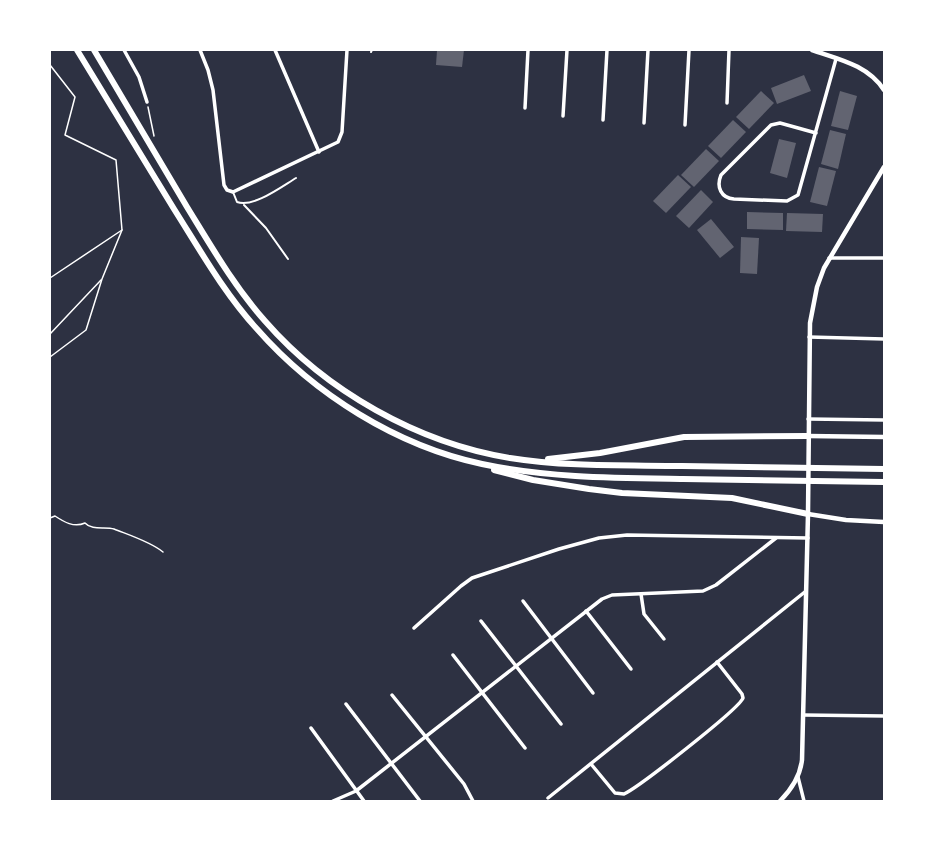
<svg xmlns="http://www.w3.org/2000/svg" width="934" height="851" viewBox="0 0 934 851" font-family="Overpass,sans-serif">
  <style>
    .building { fill: #626471 }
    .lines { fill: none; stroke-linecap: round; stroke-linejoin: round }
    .path { stroke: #fff; stroke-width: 1.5 }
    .service { stroke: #fff; stroke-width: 2 }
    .minor { stroke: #fff; stroke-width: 3.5 }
    .tertiary { stroke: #fff; stroke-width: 4.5 }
    .trunk { stroke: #fff; stroke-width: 6 }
  </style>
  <rect width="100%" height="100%" fill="#2d3142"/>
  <g class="building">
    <polygon points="437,50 464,50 462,67 436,65"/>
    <polygon points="804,75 811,91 777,104 771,88"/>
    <polygon points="761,91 774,103 749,129 736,117"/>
    <polygon points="840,91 857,96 848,130 831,126"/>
    <polygon points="733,120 746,132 721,158 708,146"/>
    <polygon points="830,130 846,134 838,169 821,164"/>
    <polygon points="779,139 796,143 787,178 770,173"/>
    <polygon points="706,149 719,161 694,187 681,175"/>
    <polygon points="819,167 836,171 827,206 810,202"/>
    <polygon points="678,175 691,187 666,213 653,201"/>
    <polygon points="701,190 713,202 689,228 676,216"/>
    <polygon points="747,212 783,213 783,230 747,229"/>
    <polygon points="787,213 823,214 822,232 786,231"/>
    <polygon points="711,219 734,247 720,258 697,230"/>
    <polygon points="741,237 759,238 757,274 740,273"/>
  </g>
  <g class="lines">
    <g class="path">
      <polyline points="50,65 75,97 65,135 116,160 122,230 102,279 86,330 50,357"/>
      <polyline points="148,107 154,136"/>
      <polyline points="50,278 122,230"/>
      <polyline points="50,334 101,280"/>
      <path d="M50,518l5,-2c9,6 19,12 30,7 7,8 21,3 29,6 15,6 37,13 49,23"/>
    </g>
    <g class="service">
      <polyline points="371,52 372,50"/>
      <path d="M233,192l4,10c16,6 44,-15 59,-24"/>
      <polyline points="244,205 266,228 288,259"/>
    </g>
    <g class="minor">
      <polyline points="124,50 139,77 147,102"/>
      <polyline points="200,50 208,70 213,90 224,185 227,190 233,192 338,142 342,132 347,50"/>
      <polyline points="275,50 319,152"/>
      <polyline points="727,103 729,50"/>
      <polyline points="525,108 528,50"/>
      <polyline points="563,116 567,50"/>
      <polyline points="603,120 607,50"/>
      <polyline points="644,123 648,50"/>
      <polyline points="685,125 689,50"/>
      <path d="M816,133l-36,-10 -9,2 -50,50c-5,12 0,23 13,24l53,2 11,-6 38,-136"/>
      <polyline points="829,258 884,258"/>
      <polyline points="809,337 884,339"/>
      <polyline points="808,419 884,420"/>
      <polyline points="641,594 644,614 664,639"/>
      <polyline points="523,601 593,693"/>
      <polyline points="586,611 631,669"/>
      <polyline points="481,621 561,724"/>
      <polyline points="414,628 461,586 472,578 559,549 599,538 627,535 808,538"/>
      <polyline points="453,655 525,748"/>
      <polyline points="392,695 464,784 473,801"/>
      <polyline points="346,704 420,801"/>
      <polyline points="803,715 884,716"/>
      <polyline points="311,728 364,801"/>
      <path d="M591,764l24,29 9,1c15,-7 115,-85 119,-96l-1,-4 -25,-32"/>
      <polyline points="798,777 804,801"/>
      <polyline points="548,798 806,591"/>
      <polyline points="333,801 356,791 602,599 612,595 703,591 716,585 776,538"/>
    </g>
    <g class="tertiary">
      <path d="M812,50c26,9 56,15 72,40"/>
      <polyline points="808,436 884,437"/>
      <polyline points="808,514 846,520 884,522"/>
      <path d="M780,801c12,-12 20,-24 22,-41l6,-246 2,-191 7,-36 7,-19 60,-101"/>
    </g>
    <g class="trunk">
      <path d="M77,50c32,53 65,106 97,159 26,41 50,84 83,120 57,65 140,117 225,135 66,14 134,14 201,15 67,1 134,2 201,3"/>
      <path d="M94,50c31,52 62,105 93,157 24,39 47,79 78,114 61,70 153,122 245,137 56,9 115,7 172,8 67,1 135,2 202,3"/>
      <polyline points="548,459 600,453 684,437 808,436"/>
      <polyline points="494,470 533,480 589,489 622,493 732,498 808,514"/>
    </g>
  </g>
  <rect width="934" height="851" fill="none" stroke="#ffffff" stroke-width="102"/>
</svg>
